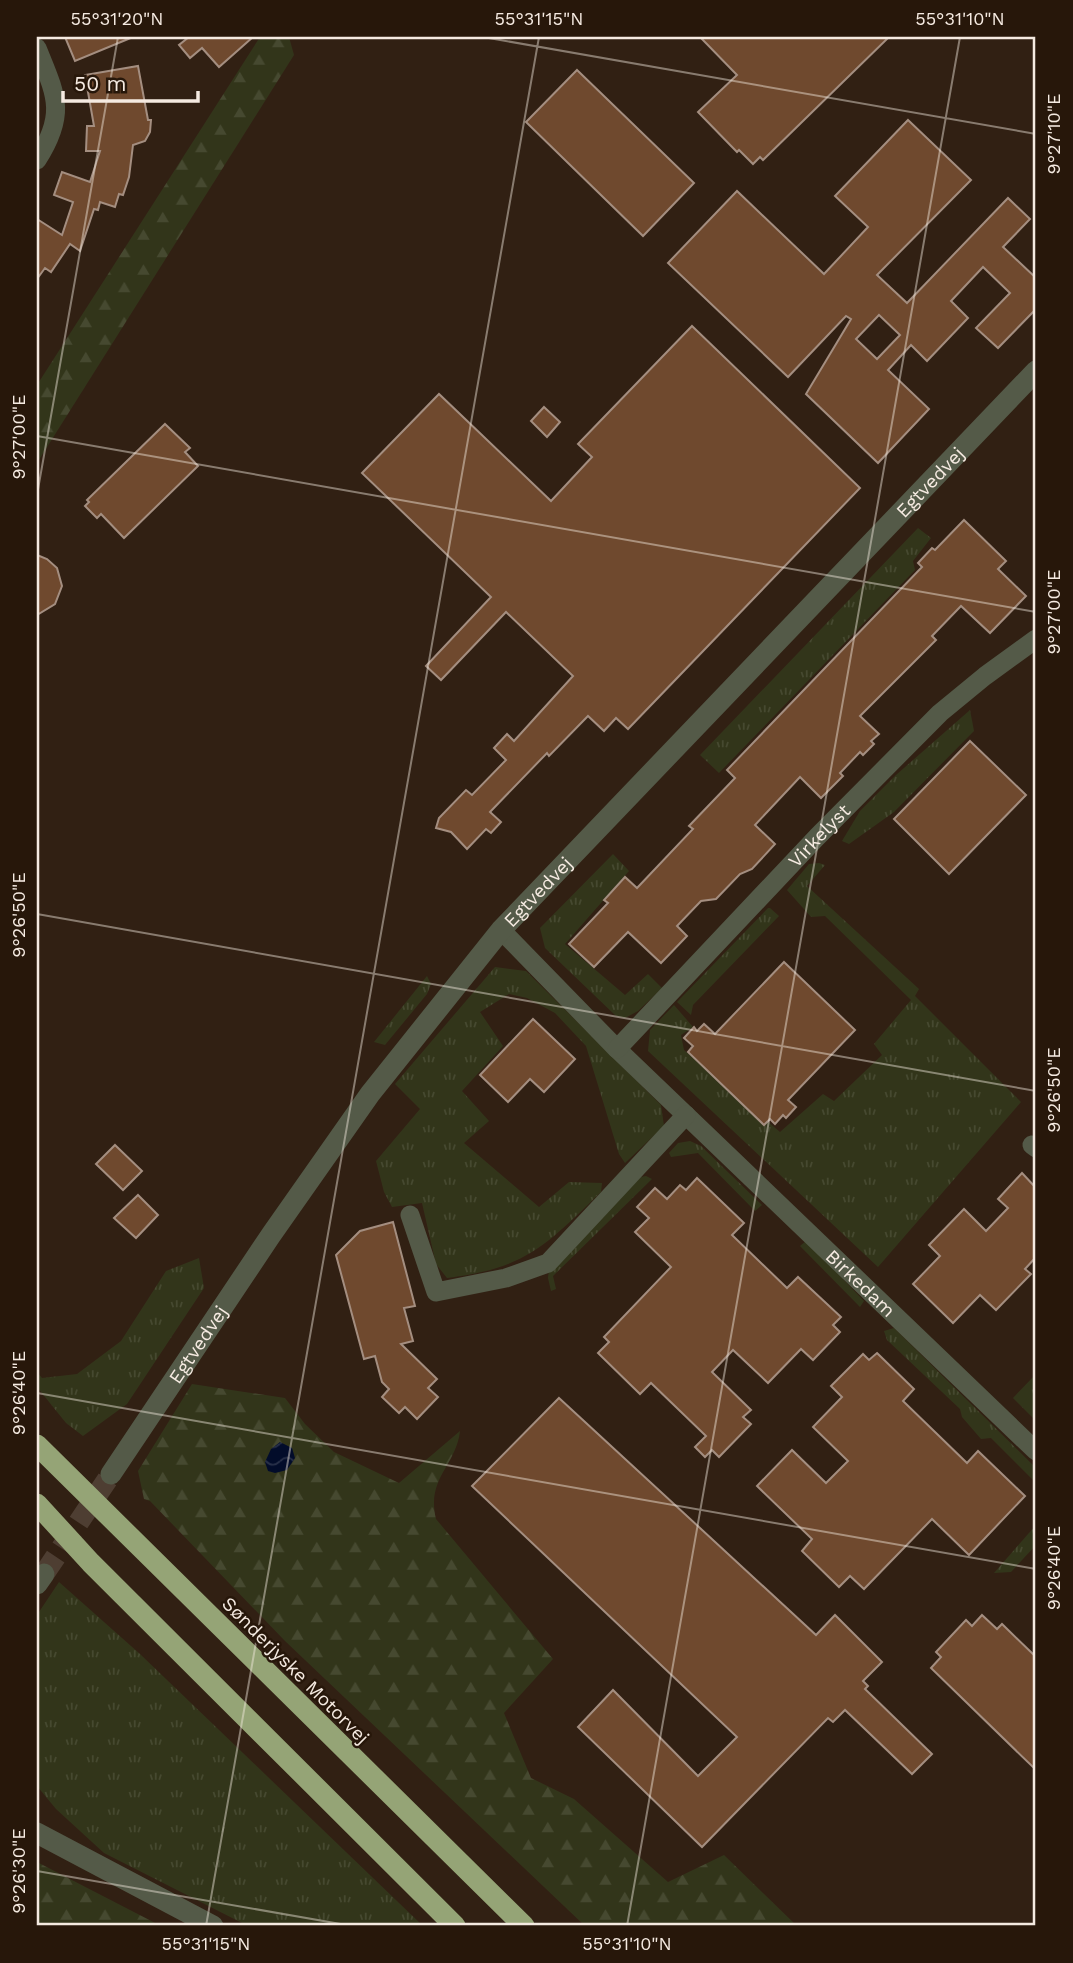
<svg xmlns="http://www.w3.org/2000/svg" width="1073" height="1963" viewBox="0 0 1073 1963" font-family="'Work Sans',sans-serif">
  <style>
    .grass { fill: url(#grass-tufts) }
    .forest { fill: url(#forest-firs) }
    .water { fill: url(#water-waves) }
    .building { fill: #6f492e; stroke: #a48e80; stroke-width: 2; fill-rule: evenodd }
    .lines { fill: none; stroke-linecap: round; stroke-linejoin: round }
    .tertiary-tunnel { stroke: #4e3e32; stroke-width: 21; stroke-dasharray: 21 10; stroke-linecap: butt }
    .minor { stroke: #545a48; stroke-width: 19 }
    .tertiary { stroke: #545a48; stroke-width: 21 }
    .motorway { stroke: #95a476; stroke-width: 21 }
    .ticks { fill: none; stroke: #f5eae1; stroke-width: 2; stroke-opacity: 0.45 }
    .labels { text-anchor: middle; stroke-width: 5; stroke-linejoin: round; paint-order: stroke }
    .street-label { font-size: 19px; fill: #f5eae1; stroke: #27170a }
    .neatline { fill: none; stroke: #f5eae1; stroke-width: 2.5 }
    .ticks-label { font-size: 18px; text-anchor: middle; fill: #f5eae1 }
  </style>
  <defs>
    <pattern id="grass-tufts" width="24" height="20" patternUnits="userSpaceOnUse" patternTransform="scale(1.75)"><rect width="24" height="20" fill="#32351a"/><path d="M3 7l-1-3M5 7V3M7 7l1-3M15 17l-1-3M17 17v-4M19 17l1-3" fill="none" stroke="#464930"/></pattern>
    <pattern id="forest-firs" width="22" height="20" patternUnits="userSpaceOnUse" patternTransform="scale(1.75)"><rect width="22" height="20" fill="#32351a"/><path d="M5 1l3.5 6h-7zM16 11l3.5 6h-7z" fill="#464930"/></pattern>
    <pattern id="water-waves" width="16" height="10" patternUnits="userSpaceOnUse" patternTransform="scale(1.75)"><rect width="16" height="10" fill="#020c2a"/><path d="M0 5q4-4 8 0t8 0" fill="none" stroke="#283049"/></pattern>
  </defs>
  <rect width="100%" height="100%" fill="#312013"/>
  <g class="grass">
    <polygon points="918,528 931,538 913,561 915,570 719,773 700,755"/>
    <polygon points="970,710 974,731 894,812 849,844 842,841 860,811 896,775"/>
    <polygon points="613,854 629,871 565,944 625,995 648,974 662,988 638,1011 625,1018 616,1016 545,948 540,928"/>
    <polygon points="819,863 825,865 807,886 919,989 915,996 1021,1102 878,1267 648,1051 650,1030 674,1005 693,1027 681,1035 684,1050 780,1132 823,1094 834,1101 882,1055 874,1044 911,1000 825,916 811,917 787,890 809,864"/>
    <polygon points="768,908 770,908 779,916 693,1005 691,1015 677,1002"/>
    <path d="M495,967l31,4 135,134 3,21 -39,37 -6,-9 -33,-108 -31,-33 -28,-15 -18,-4 -29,18 23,34 -41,45 27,30 -25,22 75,64 30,-25 33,1 -1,9c-55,53 -74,76 -154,86l-11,-14 -14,-61 -30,4 -8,-15 -8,-31 44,-52 -25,-25z"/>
    <polygon points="427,976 431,984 427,994 385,1045 374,1042"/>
    <polygon points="690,1141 701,1146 762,1205 755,1211 698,1153 671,1157 669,1153 678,1143"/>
    <polygon points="646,1176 652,1179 553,1276 556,1289 551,1291 548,1278 549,1269 641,1177"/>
    <polygon points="806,1241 864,1301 860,1307 800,1246"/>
    <polygon points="199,1258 204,1288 127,1404 83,1436 66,1423 37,1387 37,1372 42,1378 77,1374 121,1341 166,1271"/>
    <polygon points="894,1328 1036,1468 1036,1483 991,1438 981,1439 962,1417 960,1409 887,1340 884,1331"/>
    <polygon points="1036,1374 1036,1421 1013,1398"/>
    <polygon points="1036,1525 1036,1545 1011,1572 994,1573"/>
    <polygon points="59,1582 140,1654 423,1926 248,1926 104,1853 56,1809 37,1786 37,1615"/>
  </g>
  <g class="forest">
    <polygon points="260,37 289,37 294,55 37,463 37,385"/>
    <path d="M192,1384l93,14 20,26 29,28 65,31 61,-52c-4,35 -34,47 -24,88l117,140 -49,54 27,65 43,21 94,83 56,-27 73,71h-212l-300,-285 -135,-140 -6,-2 -6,-28z"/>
    <polygon points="37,1862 161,1926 37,1926"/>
  </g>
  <polygon class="water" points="280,1442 292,1448 295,1458 287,1470 275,1473 268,1471 265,1462 271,1449"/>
  <g class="building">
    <polygon points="65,37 133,37 75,61"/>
    <polygon points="189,37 253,37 219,67 202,48 190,58 179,45"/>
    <polygon points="700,37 889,37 763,160 760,157 753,164 739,150 737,152 698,112 737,75"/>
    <polygon points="138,66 148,120 151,120 150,132 145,141 133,145 129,177 123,195 119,194 115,207 100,202 98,210 94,209 80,251 70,244 51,272 45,268 37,279 37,219 62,235 73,202 54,195 62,172 90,182 100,151 86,151 87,126 94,126 85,75"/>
    <polygon points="577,70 694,183 643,236 526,122"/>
    <path d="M908,120l63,60 -94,95 30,28 101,-105 22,21 -27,28 33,31v31l-38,39 -22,-20 34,-35 -27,-26 -32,34 17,17 -41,43 -16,-16 -23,25 41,39 -51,54 -72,-69 45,-75 -5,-3 -58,61 -120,-114 69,-72 87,83 44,-47 -33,-31zM879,315l21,20 -23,24 -21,-20z"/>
    <polygon points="692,326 860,488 628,729 616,718 604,731 588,716 549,756 547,753 490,812 501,822 491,833 486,829 467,849 451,832 436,828 439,818 466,790 472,795 506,760 494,748 507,734 514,741 573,676 506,612 441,680 426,666 491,597 362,473 439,394 551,501 592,457 578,444"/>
    <polygon points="544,407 560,422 547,437 531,421"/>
    <polygon points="165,424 190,448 185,452 198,466 124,538 101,514 97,518 85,506 89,502 87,500"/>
    <polygon points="964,520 1006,561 998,569 1026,596 990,633 961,606 932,636 936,640 860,716 879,734 871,741 874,744 863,755 860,752 840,773 843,776 821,798 800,777 755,825 775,844 752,869 740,874 716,899 701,901 677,926 687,936 661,963 628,932 594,967 569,944 608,903 604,900 625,877 637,888 693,829 689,826 735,778 727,770 922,567 918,563 932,548 935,550"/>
    <polygon points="37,555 47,559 57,568 62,586 55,604 37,615"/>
    <polygon points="970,741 1026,795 949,874 894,819"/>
    <polygon points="784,962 855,1030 788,1100 796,1107 786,1118 783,1115 775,1124 770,1119 764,1125 688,1052 693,1046 684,1038 694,1027 697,1031 704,1024 715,1034"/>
    <polygon points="533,1019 575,1059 544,1092 530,1079 508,1102 480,1075"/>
    <polygon points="115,1145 142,1171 123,1190 96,1164"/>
    <polygon points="1022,1173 1036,1188 1036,1257 1025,1269 1031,1274 996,1310 980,1295 953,1323 913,1284 940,1256 929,1245 964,1209 986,1231 1008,1208 998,1199"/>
    <polygon points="697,1178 744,1223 732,1235 787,1288 798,1277 841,1317 833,1325 840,1332 813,1360 801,1349 768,1383 733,1350 712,1372 751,1410 743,1417 751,1424 719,1457 712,1450 705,1457 695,1447 706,1436 651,1383 640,1394 598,1353 609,1342 604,1337 671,1267 635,1232 649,1218 637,1207 655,1188 667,1199 680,1185 686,1190"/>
    <polygon points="138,1195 158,1215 136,1238 114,1218"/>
    <polygon points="393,1222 415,1306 404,1308 413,1341 401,1344 437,1379 428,1388 438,1397 417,1419 405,1407 399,1413 382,1397 389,1389 382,1382 375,1356 364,1359 336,1255 360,1231"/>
    <polygon points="877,1353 914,1389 903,1401 967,1463 978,1451 1025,1496 969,1555 932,1519 864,1589 850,1576 839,1587 802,1551 812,1539 757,1486 792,1450 826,1483 848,1461 813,1427 842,1397 831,1386 863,1354 869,1360"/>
    <polygon points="559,1398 816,1635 835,1615 882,1662 863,1681 868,1686 865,1689 932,1754 912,1774 845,1710 833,1722 828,1718 702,1847 578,1727 613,1690 698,1776 737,1737 472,1486"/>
    <polygon points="982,1615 997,1629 1002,1624 1036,1657 1036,1770 931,1668 941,1657 936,1652 966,1620 972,1626"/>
  </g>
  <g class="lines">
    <polyline class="tertiary-tunnel" points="44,1574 111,1474"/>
    <g class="minor">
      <path d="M37,48c19,47 30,65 0,112"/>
      <path id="s1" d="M501,930l116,119 419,402"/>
      <path id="s2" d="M617,1049l200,-212 123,-124 45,-37 51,-37"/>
      <polyline points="1032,1145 1036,1148"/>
      <polyline points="410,1215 436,1292 506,1278 548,1263 686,1115"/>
    </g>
    <g class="tertiary">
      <path id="s3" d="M111,1474l160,-239 99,-141 131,-164 535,-559"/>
      <polyline points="37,1584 44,1574"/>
      <polyline points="37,1833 213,1926"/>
    </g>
    <g class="motorway">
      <polyline points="37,1445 524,1926"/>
      <polyline points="37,1504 91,1563 455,1926"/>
    </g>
  </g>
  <path class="ticks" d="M483,37l553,97M37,436l999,176M37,495l81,-458M37,914l999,177M37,1393l999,176M37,1871l315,55M206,1926l333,-1889M627,1926l333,-1889"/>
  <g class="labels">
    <g class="street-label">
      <text dy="7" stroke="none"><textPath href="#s3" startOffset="1290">Egtvedvej</textPath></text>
      <text dy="7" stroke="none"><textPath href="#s2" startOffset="294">Virkelyst</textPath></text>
      <text dy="7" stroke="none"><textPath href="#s3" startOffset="723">Egtvedvej</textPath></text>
      <text dy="7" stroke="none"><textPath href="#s1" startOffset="504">Birkedam</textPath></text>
      <text dy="7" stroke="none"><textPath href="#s3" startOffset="156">Egtvedvej</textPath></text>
      <text transform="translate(296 1670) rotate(45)" y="7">Sønderjyske Motorvej</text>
    </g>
  </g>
  <rect width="1073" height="1963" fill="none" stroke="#27170a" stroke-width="77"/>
  <path d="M63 91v10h135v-10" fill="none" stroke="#f5eae1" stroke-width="3.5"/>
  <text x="74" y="91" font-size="21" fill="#f5eae1" stroke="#27170a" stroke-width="5" paint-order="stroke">50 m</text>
  <rect x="38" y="38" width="996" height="1886" class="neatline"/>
  <g class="ticks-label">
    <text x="117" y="25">55°31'20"N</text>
    <text x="539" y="25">55°31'15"N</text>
    <text x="960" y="25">55°31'10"N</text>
    <text transform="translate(1054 134) rotate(-90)" y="6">9°27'10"E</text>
    <text transform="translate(19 437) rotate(-90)" y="6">9°27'00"E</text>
    <text transform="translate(1054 612) rotate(-90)" y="6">9°27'00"E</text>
    <text transform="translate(19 915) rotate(-90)" y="6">9°26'50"E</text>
    <text transform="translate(1054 1090) rotate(-90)" y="6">9°26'50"E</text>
    <text transform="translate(19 1393) rotate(-90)" y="6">9°26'40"E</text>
    <text transform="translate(1054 1568) rotate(-90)" y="6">9°26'40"E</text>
    <text transform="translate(19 1871) rotate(-90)" y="6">9°26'30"E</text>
    <text x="206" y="1950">55°31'15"N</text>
    <text x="627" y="1950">55°31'10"N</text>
  </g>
</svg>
